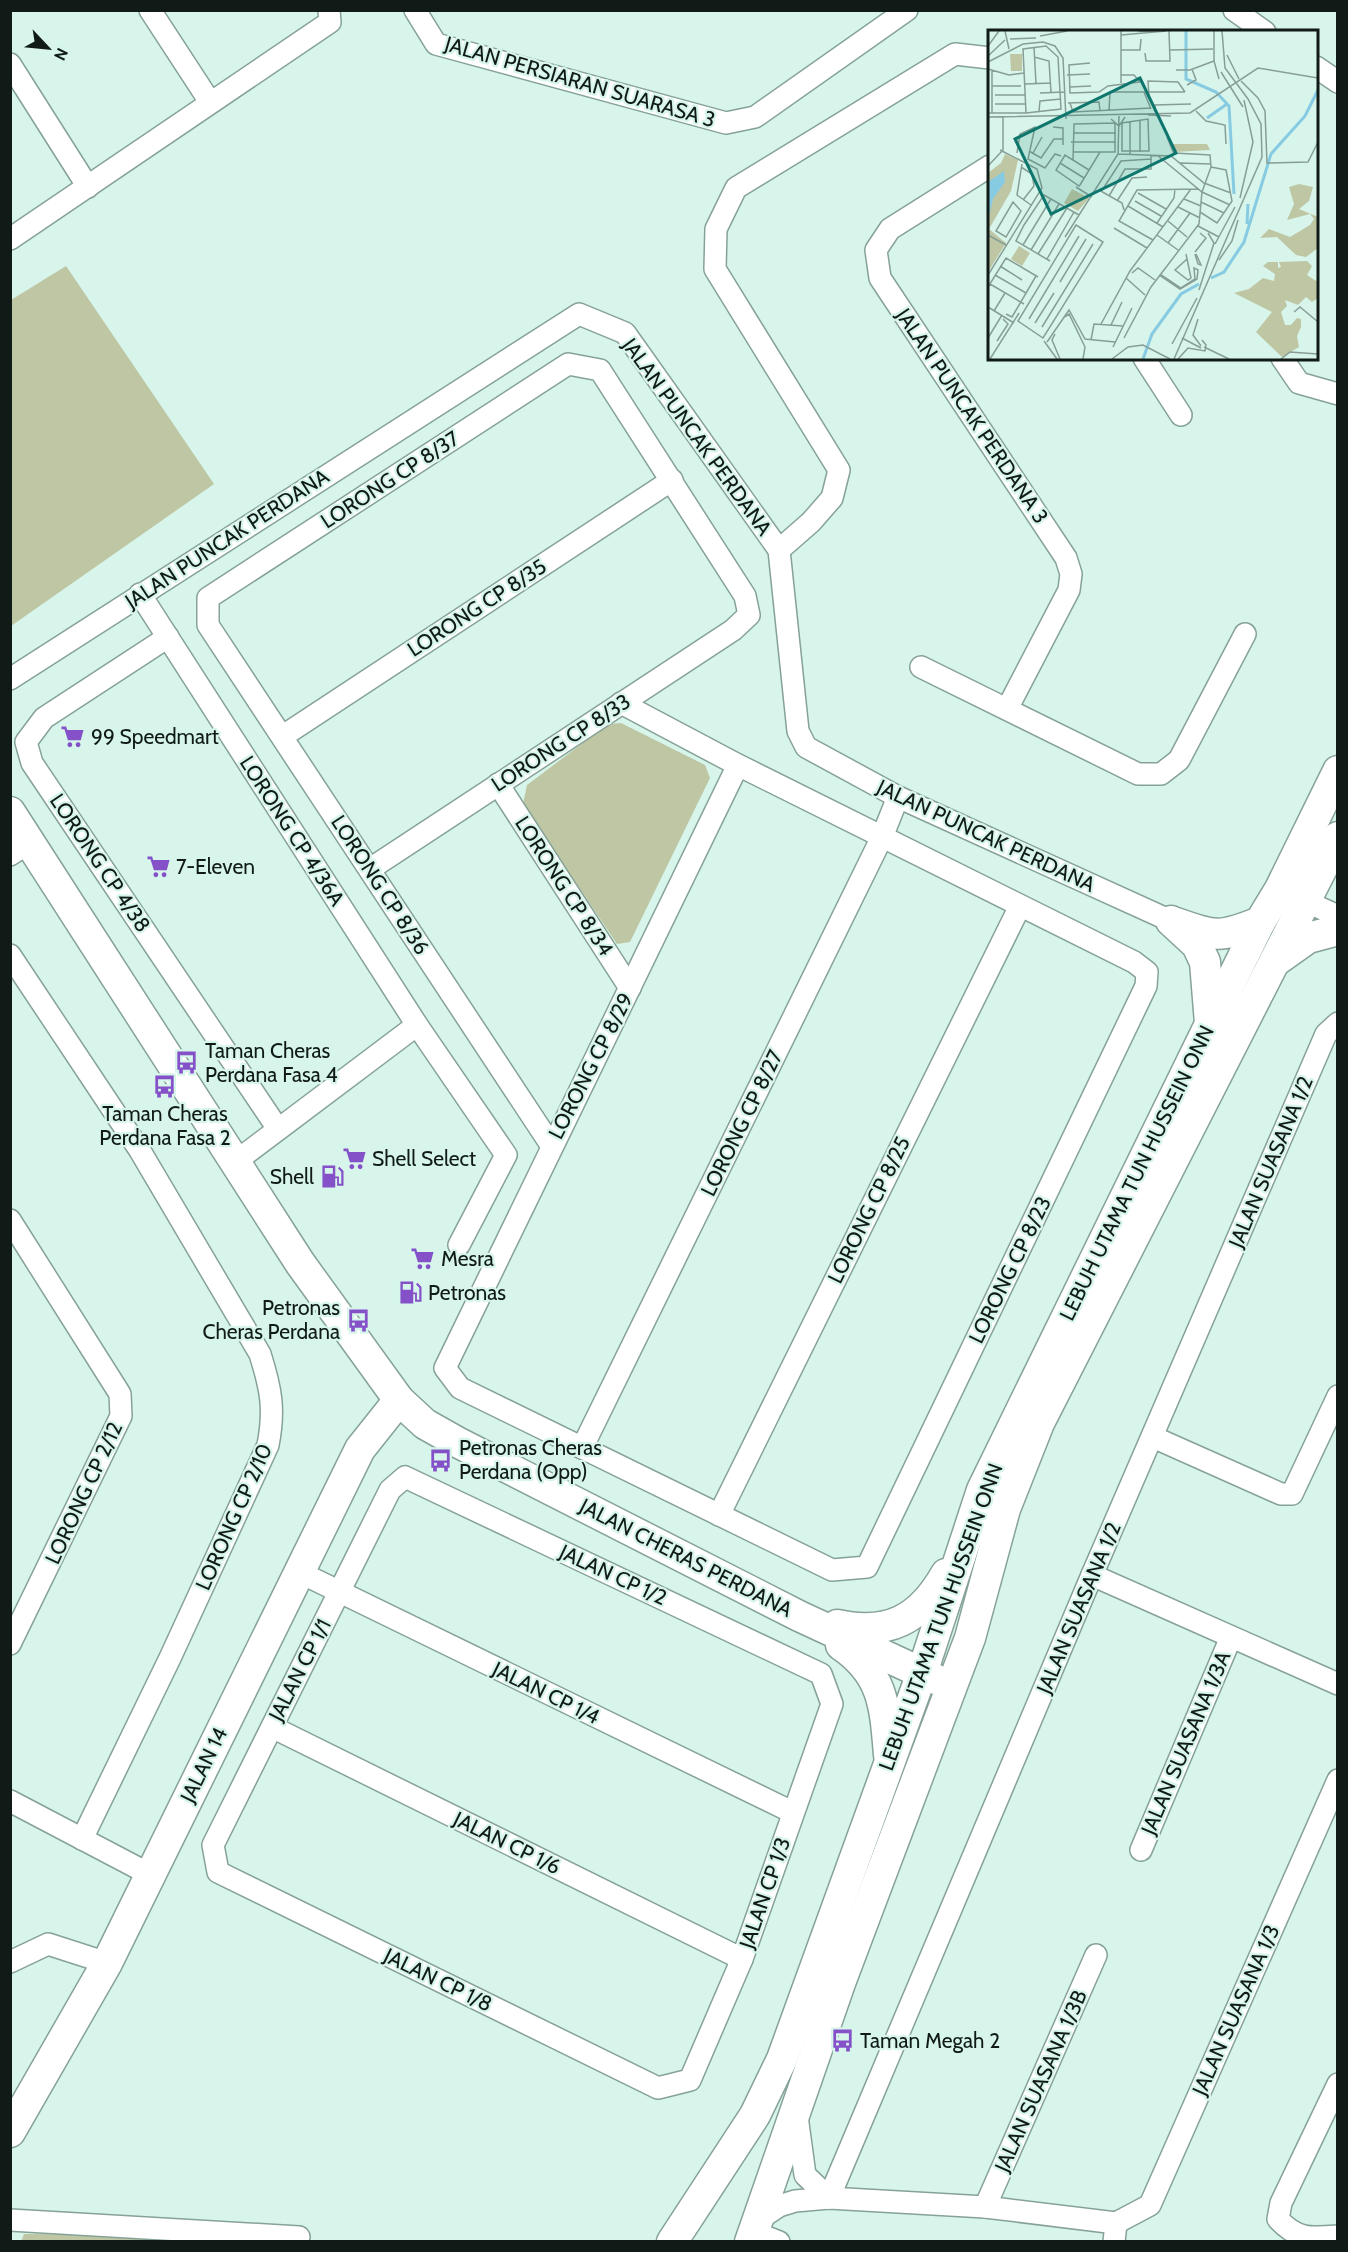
<svg xmlns="http://www.w3.org/2000/svg" width="1348" height="2252" viewBox="0 0 1348 2252" font-family="Cabin,sans-serif">
  <style>
    .green { fill: #bec6a4 }
    .lines { fill: none; stroke-linecap: round; stroke-linejoin: round }
    .street-casing { stroke: #86a297; stroke-width: 24 }
    .secondary-casing { stroke: #86a297; stroke-width: 33 }
    .street { stroke: #fff; stroke-width: 21 }
    .secondary { stroke: #fff; stroke-width: 30 }
    .labels { text-anchor: middle; stroke-width: 4.5; stroke-linejoin: round; paint-order: stroke }
    .street-label { font-size: 21px; fill: #101b17; stroke: #d7f5ea }
    .poi-label { font-size: 21px; fill: #101b17; stroke: #d7f5ea; text-anchor: start }
    .inset-river { fill: none; stroke: #87cbe3; stroke-width: 3 }
    .inset-road { fill: none; stroke: #879e96; stroke-width: 1.5 }
    .view { fill: #0f766e; fill-opacity: 0.15; stroke: #0f766e; stroke-width: 3 }
    .inset-edge { fill: none; stroke: #101b17; stroke-width: 3 }
  </style>
  <rect width="100%" height="100%" fill="#d7f5ea"/>
  <g class="green">
    <polygon points="66,266 214,484 11,626 11,300"/>
    <polygon points="621,723 705,765 710,778 630,942 617,944 523,804 527,785 608,724"/>
    <polygon points="24,2234 172,2235 169,2242 21,2242"/>
  </g>
  <g class="lines">
    <defs>
      <g id="street">
        <polyline points="150,10 210,102"/>
        <polyline points="415,10 436,44 726,123 755,117 907,10"/>
        <polyline points="1234,10 1265,32"/>
        <polyline points="10,64 88,187"/>
        <polyline points="1316,67 1338,82"/>
        <polyline points="990,166 890,229 876,250 880,278 1066,558 1071,574 1069,590 1007,709"/>
        <polyline points="10,239 330,22 329,10"/>
        <polyline points="1144,358 1181,415"/>
        <polyline points="1282,358 1299,383 1338,394"/>
        <polyline points="779,550 811,522 832,498 839,470 715,269 716,229 736,188 955,54 990,58"/>
        <polyline points="140,594 417,1025 506,1155 459,1245"/>
        <polyline points="168,637 44,718 26,742 32,763 278,1129"/>
        <polyline points="921,667 1138,774 1161,774 1179,760 1245,634"/>
        <polyline points="10,679 579,314 625,333 779,550 798,731 806,747 898,797 1171,921"/>
        <polyline points="621,703 738,765 1134,962 1147,972 1146,986 867,1567 832,1570 460,1388 445,1368 738,765"/>
        <polyline points="283,736 672,480"/>
        <polyline points="498,784 630,988"/>
        <polyline points="10,855 30,842"/>
        <polyline points="370,869 733,630 749,615 745,596 600,370 568,364 208,598 208,625 551,1145"/>
        <polyline points="1294,896 1338,916"/>
        <path d="M10,955l129,194 121,205c11,35 15,55 8,91l-98,213 -88,181"/>
        <polyline points="235,1162 417,1025"/>
        <polyline points="10,1220 120,1394 121,1416 10,1644"/>
        <polyline points="1153,1437 1281,1494 1292,1494 1338,1396"/>
        <polyline points="582,1448 882,837 898,797"/>
        <polygon points="405,1477 821,1674 832,1704 742,1959 690,2080 658,2088 218,1872 213,1845 390,1490"/>
        <polyline points="719,1515 1020,906"/>
        <polyline points="299,1572 792,1812"/>
        <polyline points="1092,1575 1338,1684"/>
        <polyline points="272,1727 742,1959"/>
        <polyline points="10,1801 151,1875"/>
        <polyline points="1141,1850 1231,1637"/>
        <polyline points="10,1962 48,1944 107,1963"/>
        <path d="M1338,2084l-57,119 -3,16c19,21 33,19 60,17"/>
        <polyline points="797,2116 805,2175 829,2198"/>
        <polyline points="829,2198 1092,1575 1326,1034 1338,1023"/>
        <polyline points="985,2207 1096,1955"/>
        <polyline points="10,2220 299,2237"/>
        <polyline points="758,2220 779,2206 795,2201 829,2198 985,2207 1116,2223"/>
        <polyline points="1116,2223 1150,2205 1338,1780"/>
        <polyline points="754,2232 779,2242"/>
        <polyline points="1114,2242 1116,2223"/>
      </g>
      <g id="secondary">
        <polyline points="10,812 300,1263 399,1400 425,1424 457,1442 799,1616 935,1679"/>
        <polyline points="1171,921 1197,945 1205,962 1210,1023"/>
        <path d="M1176,923c40,14 44,15 84,-1"/>
        <polyline points="1277,960 1308,938 1338,930"/>
        <path d="M837,1625c51,11 83,-5 109,-51"/>
        <path d="M841,1645c43,29 44,62 48,110"/>
        <polyline points="10,2132 107,1963 360,1449 399,1400"/>
        <polyline points="672,2242 755,2115 782,2059 922,1673 982,1490 1260,922 1280,889 1338,771"/>
        <polyline points="750,2242 840,1983 970,1638 1005,1509 1039,1423 1338,837"/>
      </g>
    </defs>
    <use href="#street" class="street-casing"/>
    <use href="#secondary" class="secondary-casing"/>
    <use href="#street" class="street"/>
    <use href="#secondary" class="secondary"/>
  </g>
  <defs>
    <symbol id="supermarket-bare" viewBox="-9 -9 18 18"><path d="M-6-5.5h2.5l.6 2H6L4.5 2H-2.5L-4.4-4H-6ZM-1.5 3.2a1.3 1.3 0 1 0 .1 0ZM3 3.2a1.3 1.3 0 1 0 .1 0Z" fill="#8551c9" stroke="#d7f5ea" stroke-width="2.5" paint-order="stroke"/></symbol>
    <symbol id="bus-bare" viewBox="-9 -9 18 18"><path d="M-5-6H5V4H4V6H2V4H-2V6H-4V4H-5ZM-3.5-4V0h7V-4ZM-3.5 1.2v1.5H-2V1.2ZM2 1.2v1.5H3.5V1.2Z" fill="#8551c9" stroke="#d7f5ea" stroke-width="2.5" paint-order="stroke"/></symbol>
    <symbol id="fuel-bare" viewBox="-9 -9 18 18"><path d="M-5.5-6h7V0h2V4h1.3V-2.5L3-4.5l.8-.8L6-3V5H2.5V1h-1V6h-7ZM-4.2-4.7v3.2H.2V-4.7Z" fill="#8551c9" stroke="#d7f5ea" stroke-width="2.5" paint-order="stroke"/></symbol>
  </defs>
  <g fill-rule="evenodd">
    <use href="#supermarket-bare" x="56" y="720" width="33" height="33"/>
    <use href="#supermarket-bare" x="142" y="850" width="33" height="33"/>
    <use href="#bus-bare" x="170" y="1046" width="33" height="33"/>
    <use href="#bus-bare" x="148" y="1070" width="33" height="33"/>
    <use href="#supermarket-bare" x="338" y="1142" width="33" height="33"/>
    <use href="#fuel-bare" x="316" y="1160" width="33" height="33"/>
    <use href="#supermarket-bare" x="406" y="1242" width="33" height="33"/>
    <use href="#fuel-bare" x="394" y="1276" width="33" height="33"/>
    <use href="#bus-bare" x="342" y="1304" width="33" height="33"/>
    <use href="#bus-bare" x="424" y="1444" width="33" height="33"/>
    <use href="#bus-bare" x="826" y="2024" width="33" height="33"/>
  </g>
  <g class="labels">
    <g class="street-label">
      <text transform="translate(580 82) rotate(16)" y="7">JALAN PERSIARAN SUARASA 3</text>
      <text transform="translate(972 416) rotate(56)" y="7">JALAN PUNCAK PERDANA 3</text>
      <text transform="translate(697 437) rotate(54)" y="7">JALAN PUNCAK PERDANA</text>
      <text transform="translate(390 480) rotate(-33)" y="7">LORONG CP 8/37</text>
      <text transform="translate(227 539) rotate(-33)" y="7">JALAN PUNCAK PERDANA</text>
      <text transform="translate(477 608) rotate(-33)" y="7">LORONG CP 8/35</text>
      <text transform="translate(561 743) rotate(-33)" y="7">LORONG CP 8/33</text>
      <text transform="translate(292 831) rotate(57)" y="7">LORONG CP 4/36A</text>
      <text transform="translate(986 836) rotate(25)" y="7">JALAN PUNCAK PERDANA</text>
      <text transform="translate(100 863) rotate(56)" y="7">LORONG CP 4/38</text>
      <text transform="translate(380 885) rotate(57)" y="7">LORONG CP 8/36</text>
      <text transform="translate(564 886) rotate(57)" y="7">LORONG CP 8/34</text>
      <text transform="translate(591 1066) rotate(-63)" y="7">LORONG CP 8/29</text>
      <text transform="translate(742 1123) rotate(-64)" y="7">LORONG CP 8/27</text>
      <text transform="translate(1271 1162) rotate(-67)" y="7">JALAN SUASANA 1/2</text>
      <text transform="translate(1137 1173) rotate(-64)" y="7">LEBUH UTAMA TUN HUSSEIN ONN</text>
      <text transform="translate(869 1210) rotate(-64)" y="7">LORONG CP 8/25</text>
      <text transform="translate(1010 1270) rotate(-64)" y="7">LORONG CP 8/23</text>
      <text transform="translate(84 1493) rotate(-65)" y="7">LORONG CP 2/12</text>
      <text transform="translate(234 1517) rotate(-66)" y="7">LORONG CP 2/10</text>
      <text transform="translate(686 1558) rotate(27)" y="7">JALAN CHERAS PERDANA</text>
      <text transform="translate(613 1575) rotate(25)" y="7">JALAN CP 1/2</text>
      <text transform="translate(1079 1608) rotate(-67)" y="7">JALAN SUASANA 1/2</text>
      <text transform="translate(941 1617) rotate(-70)" y="7">LEBUH UTAMA TUN HUSSEIN ONN</text>
      <text transform="translate(300 1670) rotate(-63)" y="7">JALAN CP 1/1</text>
      <text transform="translate(546 1693) rotate(26)" y="7">JALAN CP 1/4</text>
      <text transform="translate(1186 1743) rotate(-67)" y="7">JALAN SUASANA 1/3A</text>
      <text transform="translate(204 1765) rotate(-64)" y="7">JALAN 14</text>
      <text transform="translate(507 1843) rotate(26)" y="7">JALAN CP 1/6</text>
      <text transform="translate(765 1893) rotate(-71)" y="7">JALAN CP 1/3</text>
      <text transform="translate(438 1980) rotate(26)" y="7">JALAN CP 1/8</text>
      <text transform="translate(1236 2010) rotate(-66)" y="7">JALAN SUASANA 1/3</text>
      <text transform="translate(1041 2081) rotate(-66)" y="7">JALAN SUASANA 1/3B</text>
    </g>
    <g class="poi-label">
      <text x="91" y="744">99 Speedmart</text>
      <text x="176" y="874">7-Eleven</text>
      <text x="205" y="1058">Taman Cheras<tspan x="205" dy="24">Perdana Fasa 4</tspan></text>
      <text x="165" y="1121" text-anchor="middle">Taman Cheras<tspan x="165" dy="24">Perdana Fasa 2</tspan></text>
      <text x="372" y="1166">Shell Select</text>
      <text x="314" y="1184" text-anchor="end">Shell</text>
      <text x="441" y="1266">Mesra</text>
      <text x="428" y="1300">Petronas</text>
      <text x="340" y="1315" text-anchor="end">Petronas<tspan x="340" dy="24">Cheras Perdana</tspan></text>
      <text x="459" y="1455">Petronas Cheras<tspan x="459" dy="24">Perdana (Opp)</tspan></text>
      <text x="860" y="2048">Taman Megah 2</text>
    </g>
  </g>
  <g transform="translate(988 30)">
    <rect width="330" height="330" fill="#d7f5ea"/>
    <path d="M22,24h12v17h-11zM182,114h37l3,6 -36,2zM17,124l13,6 -7,31 -22,38 17,14 -18,29v-99l13,-10zM311,154l14,3 -4,14 -10,8 19,8v31l-12,9 -10,-2 -19,-18 -17,1 9,-9 21,8 20,-12 4,-6 -4,-5 -23,6 7,-16 -5,-17zM84,159l17,9 -11,13 -14,-8zM31,216l11,7 -8,13 -11,-7zM319,231l5,5 -5,9 9,6 2,-3v20l-6,4 -6,-5 -8,8 -13,-5 2,6 -6,6 4,13h6l6,-7 4,1v8l-4,9 2,11 -17,10 -26,-25 16,-20 -38,-19 15,-4 14,-11 11,3 1,-7 -12,-8 5,-4h10v6l3,-1 -2,-5z" fill="#bec6a4"/>
    <path d="M16,141l1,11 -12,17 -5,21v-38z" fill="#87cbe3"/>
    <path class="inset-river" d="M198,1v48l30,13 13,14 5,88M219,88l20,-14M259,194l1,-20M223,248l13,-6 20,-30 27,-88 34,-38 13,-26M155,329l9,-25 29,-40 18,-10"/>
    <path class="inset-road" d="M17,1l4,18M133,1v52M150,1l21,1M226,1v30l5,18M133,5l45,-4M52,6l27,-5M22,9l26,-1M0,16l11,-15M46,17l2,37M133,20h19l1,-11M182,20l43,-1M157,23l1,8h24l-1,-30M239,25l12,24M0,26l17,-16M46,27l15,4 2,32M0,32l35,-18 20,-2 12,4 8,12 3,61M102,33l-21,2 1,28 29,-1 9,-6 32,-4 -6,-7h-13M0,39l21,6 15,-2M4,40v43M188,40h14l24,-9M233,42l22,35M79,45l23,-1M253,51l17,17 7,13 2,52 41,-1 10,-20M37,54l26,-1M199,55l9,-5 -4,-11M4,56h29M82,57l21,-1M156,62l7,17M52,63l24,-1M7,65h30M161,67l-1,-16 30,1 7,10M80,73l31,-1 1,9M82,73l3,9 78,-4M7,74h31M51,81l1,-10 21,-2M121,81l1,-19h75M208,81l10,10 19,4 1,19M167,82v-7l36,-1M0,83h38l35,-4 -3,-52 -12,-11 -23,3 3,64M160,85l23,1M0,87l202,-4 68,-45 60,10M123,89l8,7 6,-9M160,89l1,32h-27v-28zM142,91v33M65,97l10,1v17M86,103h42M179,107l7,17M83,112h45M41,121l12,7 13,-19h9M152,122v-32M29,123l3,-19 15,-7 -7,32 17,9 10,-14 6,2M45,123l9,-16M130,124l53,2 33,27 27,10M169,125l45,37 28,13M85,130l1,-36 41,-1v29h-41M72,133l24,15M192,133l31,1M34,134l-5,31 14,10M0,136l15,-16v-33M33,137l11,7 2,12 -11,14M101,140l-24,-15 -9,15 23,16 1,-1 20,-33M88,157l16,10M111,160l23,13 2,7M113,162l20,-31 30,-2M150,163l28,16M121,166l16,-27h26v-14M252,168l13,-56 -9,-42M196,169l17,7M129,171l15,-23 15,-1M147,171l26,15M25,172l8,9 -15,26 -10,-6zM213,172l23,11M140,176l35,21M190,177l22,11M212,182l17,11 15,-22 -6,-31 -15,-3M180,191l19,16M169,193l17,-25 1,-9M88,195l27,17 -60,96 -25,-17zM210,196l21,11M126,198l33,20M0,205l18,10M169,205l21,15M77,207l53,-83 1,-38M165,210l-34,-19 18,-31 61,-1M180,213l22,-30M227,214l20,-37M35,215l28,-46M43,220l28,-46M207,222l11,-14 -6,-5M50,224l29,-46M198,224l5,24 -3,2 -13,-10 12,-11M207,224l3,10 3,1 -5,-11M59,229l27,-47M231,230l13,-19 6,-21M62,231l-34,-20 8,-16 20,-30 35,20M12,236l22,14M144,243l6,-5 17,12M0,245l54,-87 -5,-19 -37,-19M7,245l31,18M171,245l21,14 17,-10 1,-9 -4,-2 1,11 -14,9 -21,-14M138,248l19,17M72,252l26,-43M2,254l34,20M0,257l18,-29 32,19M211,260l15,-47 -6,-10M0,277l26,16M6,281l11,-18M306,282l6,-5 18,15M18,284l6,3 24,-41M77,287l4,-3 16,33 -2,12M41,289l50,-83M210,289l-5,16 8,11M47,293l19,-30M113,294l29,-53 61,-82M123,295l11,-23M54,297l51,-83M67,304l-3,6 8,19M0,308l14,-23M136,308l27,-51 48,-63 3,-32 9,-25 -1,-12 -36,-2M194,308l19,10M103,310l3,-16 29,2M9,311l11,-17 -5,-5M56,311l13,18M59,312l22,-32 16,29 30,3M184,314l25,-46M125,317l19,-39M216,317l25,12M2,329l29,-46M124,329l16,-12 15,-2 27,14M186,329l88,-202 -1,-33 -13,-25 -23,-31 -3,-37M190,329l10,-11 17,3 1,-6 -4,-5M293,329l9,-7 28,2"/>
    <path class="view" d="M152,48l36,75 -125,61 -36,-75z"/>
    <rect width="330" height="330" class="inset-edge"/>
  </g>
  <rect width="1348" height="2252" fill="none" stroke="#101b17" stroke-width="24"/>
  <g transform="translate(48 48) rotate(116)" stroke="#d7f5ea" stroke-width="4.5" paint-order="stroke">
  <path d="M0-4.5L10 22L0 15L-10 22Z" fill="#101b17"/>
  <text y="-9" font-size="16" font-weight="bold" text-anchor="middle" fill="#101b17">N</text>
  </g>
</svg>
